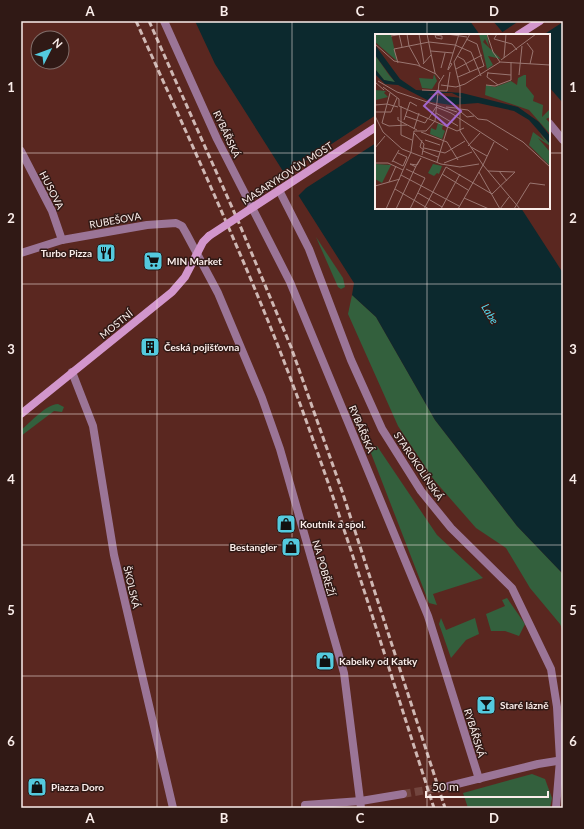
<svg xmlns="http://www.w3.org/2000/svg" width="584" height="829" viewBox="0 0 584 829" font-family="Lato,sans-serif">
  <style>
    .green { fill: #33603d }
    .water { fill: #0c292e }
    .pier { fill: #5a2720 }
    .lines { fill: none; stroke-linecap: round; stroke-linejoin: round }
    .street-tunnel { stroke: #72453e; stroke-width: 8; stroke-dasharray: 8 4; stroke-linecap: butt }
    .street { stroke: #9b7597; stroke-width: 8 }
    .secondary { stroke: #d296cc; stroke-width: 8 }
    .rail { stroke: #cfb8b4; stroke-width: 3; stroke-dasharray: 6 3; stroke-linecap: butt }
    .secondary-bridge { stroke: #d296cc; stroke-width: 8 }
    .grid { fill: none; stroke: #faedea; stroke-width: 1; stroke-opacity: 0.55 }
    .labels { text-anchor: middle; stroke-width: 3; stroke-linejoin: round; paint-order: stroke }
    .street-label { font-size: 10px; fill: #faedea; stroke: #301915 }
    .poi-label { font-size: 10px; font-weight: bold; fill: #faedea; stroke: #301915; text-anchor: start }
    .water-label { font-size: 11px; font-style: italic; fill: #55dbf1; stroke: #301915 }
    .inset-road { fill: none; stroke: #9a7671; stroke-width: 1 }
    .view { fill: #a166cc; fill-opacity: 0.15; stroke: #a166cc; stroke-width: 2 }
    .inset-edge { fill: none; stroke: #faedea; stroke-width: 2 }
    .neatline { fill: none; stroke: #faedea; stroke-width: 1.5 }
    .grid-label { font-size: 13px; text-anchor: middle; font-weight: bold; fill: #faedea }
  </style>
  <rect width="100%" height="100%" fill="#5a2720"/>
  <g class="green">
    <polygon points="316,237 343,278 345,287 341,289 338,287"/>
    <polygon points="352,295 376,317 435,420 517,526 563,574 563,631 560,624 530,588 506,548 476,528 434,480 398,426 348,314"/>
    <path d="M58,404l6,3 -2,5 -8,-1 -33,25v-6c10,-8 24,-25 37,-26z"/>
    <polygon points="377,446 437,535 483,578 433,594 437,605 429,603 369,448"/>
    <polygon points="507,598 525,624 519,636 505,631 491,631 486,614 505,606 502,600"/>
    <polygon points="441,618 446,630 475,618 479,634 466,640 451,658 439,624"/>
    <polygon points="532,774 545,779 552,798 550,808 468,808 463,793"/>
  </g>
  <g class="water">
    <polygon points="195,21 470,21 480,35 376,35 376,208 521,208 563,273 563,574 517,526 435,420 376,317 352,295 354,283 215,64"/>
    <polygon points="493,21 563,21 563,103 549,87 549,35 505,35"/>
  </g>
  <g class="pier">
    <polygon points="519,21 563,21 563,22 543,35 503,35 501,33"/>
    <polygon points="376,115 376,143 306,188 297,197 284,175"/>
  </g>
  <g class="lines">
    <polyline class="street-tunnel" points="403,794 449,786"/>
    <g class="street">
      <polyline points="164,21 217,139 290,282 355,439 428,616 479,779"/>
      <polyline points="549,123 563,140"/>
      <polyline points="21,151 52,211 62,240"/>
      <polyline points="279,190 309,249 351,360 382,429 421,491 451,528 512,588 551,669 557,707 560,760 556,808"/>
      <polyline points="21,253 62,240 147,225 176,223 182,226 186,233 218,293 262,398 280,449 344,673 361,808"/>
      <polyline points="72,372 93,426 114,555 173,808"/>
      <polyline points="449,786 538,764 563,760"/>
      <polyline points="305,808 305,805 361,801 403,794"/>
    </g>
    <g class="secondary">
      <polyline points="518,35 540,21"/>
      <polyline points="21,414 172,292 185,277 203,242 209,236"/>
    </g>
    <g class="rail">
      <path d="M136,21c49,109 100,218 144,330 58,149 104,304 154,457"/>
      <polyline points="149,21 239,223 291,347 342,491 445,808"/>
    </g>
    <polyline class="secondary-bridge" points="209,236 376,127"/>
  </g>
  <path class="grid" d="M157,21v787M292,21v787M427,21v14M21,153h355M549,153h14M427,208v600M21,284h542M21,414h542M21,545h542M21,676h542"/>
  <defs>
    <symbol id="restaurant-square" viewBox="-11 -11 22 22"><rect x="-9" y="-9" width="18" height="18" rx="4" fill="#54cade" stroke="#301915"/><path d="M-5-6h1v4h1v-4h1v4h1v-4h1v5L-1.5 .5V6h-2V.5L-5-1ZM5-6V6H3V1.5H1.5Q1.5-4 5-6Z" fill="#111"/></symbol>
    <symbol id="supermarket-square" viewBox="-11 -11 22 22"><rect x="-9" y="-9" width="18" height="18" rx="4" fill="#54cade" stroke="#301915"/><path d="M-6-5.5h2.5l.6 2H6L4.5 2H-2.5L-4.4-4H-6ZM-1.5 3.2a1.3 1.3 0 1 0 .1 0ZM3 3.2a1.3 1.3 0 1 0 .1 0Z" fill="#111"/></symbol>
    <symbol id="building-square" viewBox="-11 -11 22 22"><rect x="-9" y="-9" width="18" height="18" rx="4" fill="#54cade" stroke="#301915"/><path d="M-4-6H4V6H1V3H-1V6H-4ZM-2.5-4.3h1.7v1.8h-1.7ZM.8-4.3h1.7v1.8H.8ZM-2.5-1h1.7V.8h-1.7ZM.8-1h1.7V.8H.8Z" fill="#111"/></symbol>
    <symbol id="shop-square" viewBox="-11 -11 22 22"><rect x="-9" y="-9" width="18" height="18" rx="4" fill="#54cade" stroke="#301915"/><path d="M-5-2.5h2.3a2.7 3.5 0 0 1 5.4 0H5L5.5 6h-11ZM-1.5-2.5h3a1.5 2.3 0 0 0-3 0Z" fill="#111"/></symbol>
    <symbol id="bar-square" viewBox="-11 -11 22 22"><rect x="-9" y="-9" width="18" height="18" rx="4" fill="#54cade" stroke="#301915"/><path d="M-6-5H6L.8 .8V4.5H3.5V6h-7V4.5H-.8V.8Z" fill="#111"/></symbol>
  </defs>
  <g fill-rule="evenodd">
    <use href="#restaurant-square" x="95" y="242" width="22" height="22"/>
    <use href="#supermarket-square" x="142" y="250" width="22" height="22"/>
    <use href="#building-square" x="139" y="336" width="22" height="22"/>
    <use href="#shop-square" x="275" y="513" width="22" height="22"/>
    <use href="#shop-square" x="280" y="536" width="22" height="22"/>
    <use href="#shop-square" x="314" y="650" width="22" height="22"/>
    <use href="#bar-square" x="475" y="694" width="22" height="22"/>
    <use href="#shop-square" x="26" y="776" width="22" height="22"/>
  </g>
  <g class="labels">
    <g class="street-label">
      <text transform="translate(227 134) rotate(65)" y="4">RYBÁŘSKÁ</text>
      <text transform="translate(287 173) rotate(-33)" y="4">MASARYKOVŮV MOST</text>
      <text transform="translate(52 190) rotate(63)" y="4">HUSOVA</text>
      <text transform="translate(115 220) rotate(-10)" y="4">RUBEŠOVA</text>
      <text transform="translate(116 324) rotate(-39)" y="4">MOSTNÍ</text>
      <text transform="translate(362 429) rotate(67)" y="4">RYBÁŘSKÁ</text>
      <text transform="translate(419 466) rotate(56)" y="4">STAROKOLÍNSKÁ</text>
      <text transform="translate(324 568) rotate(74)" y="4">NA POBŘEŽÍ</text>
      <text transform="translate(132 587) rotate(77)" y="4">ŠKOLSKÁ</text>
      <text transform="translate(475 733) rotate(73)" y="4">RYBÁŘSKÁ</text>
    </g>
    <g class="poi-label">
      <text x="92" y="257" text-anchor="end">Turbo Pizza</text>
      <text x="167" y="265">MIN Market</text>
      <text x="164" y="351">Česká pojišťovna</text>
      <text x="300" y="528">Koutník a spol.</text>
      <text x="277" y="551" text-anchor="end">Bestangler</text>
      <text x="339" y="665">Kabelky od Katky</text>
      <text x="500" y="709">Staré lázně</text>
      <text x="51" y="791">Piazza Doro</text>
    </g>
    <g class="water-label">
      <text transform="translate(490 314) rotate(59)" y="4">Labe</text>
    </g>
  </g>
  <g transform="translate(375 34)">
    <rect width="175" height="175" fill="#5a2720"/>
    <path d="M0,0h16l6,27 -22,-19zM104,0h8l2,13 -4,-8 -2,3 18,17 -13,-3 5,9 -6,4zM0,21l14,20 7,8 -12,-3 -9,-11zM59,40l3,7 -5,8 -10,-1 -3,-10 14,1zM149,41h2v11l8,10 -1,5 10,4 -1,12 8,-8v8l-4,2 4,4v11l-21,-24 -44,-15 1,-10 9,2 16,-6 6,4 1,-7zM0,56l11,1 -2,2 4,4 -12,3zM63,89l5,2 -1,4 3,2 -3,8 -12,-5 1,-6 5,2zM158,98l12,9 -6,-9 11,12v2l-12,-8 12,14v14l-21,-21zM0,130l16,1 -9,18 -7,-4zM58,130l9,2 -3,8 -2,-1 -3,3 -6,-3z" fill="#33603d"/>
    <path d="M0,11l25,34 16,11 46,3 56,14 21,15 11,14v8l-21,-24 -15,-9 -36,-8 -27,2 -20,-3 -33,-17 -13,-1 -10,-10v-5l9,11 11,2 -20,-27zM77,59l10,5 -35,-4 17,-1z" fill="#0c292e" fill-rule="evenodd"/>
    <path class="inset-road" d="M24,0l3,13M32,0l2,12 11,20M44,0l5,29M52,0l8,39 5,6M60,0v1l1,3 6,1v-3l-7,-1M72,0l20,3M112,0l6,18 7,10 50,3M122,0l-3,5 18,5 5,6M16,2l12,-2M91,5l11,5M152,9l6,8 -3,13M0,10l19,17 23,4 19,9M56,17l22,2M82,22l7,4 6,12M129,24l2,-24M126,26l35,-26M23,29l-4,-14 35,-7 26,3 16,7 10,24M75,29l9,-29M75,29l2,1 -4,6v-1zM48,30l8,-9M66,34l4,-15M81,35l26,-14M113,38l-1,5 11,8M113,39l23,2M144,41l3,-29M83,43l26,-11 -7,-22M3,47l19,11 60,20M0,48l9,8M66,51l15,2 9,-3 35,-22M111,51l9,1 16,-6v-18M8,53l16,12v7M47,56l25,1 3,-19M15,59l-8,30 7,3 18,-1M0,71l12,-1 11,3M24,72l58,25 7,-3M26,72v29l11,5M61,73l15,6 57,37M71,73l10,1 11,9 7,-1M85,75l8,1 10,9 9,1 36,22 27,25M0,78h16l6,-14M61,79l22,13M0,82l8,16 19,17 39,15 19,3 19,-3M30,82l20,7 3,-5M23,83v3l19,10M54,84l7,-11M29,86l6,-18 7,4M39,95l5,-16M46,98l26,10M39,99l10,11 -2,11M47,106l-2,7 4,3M50,106l15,5M72,108l11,18M119,108l-11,23 37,44M93,112l12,-13M96,113l16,9M0,114l10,-12M49,114l21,5M48,117l15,6M70,119l20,-12M18,127l10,5 4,-9 -9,-4M17,128l7,-12M62,128l11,-36M0,129h13l15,7M69,129l28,-11M41,133l-6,-3 7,1M31,135l19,9 -15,31M113,137l27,1M124,137l8,10M104,138l21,37M67,140l26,16M26,141l58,31M14,148l7,-16M0,152l25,-7M20,155l34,20M43,159l24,14M117,160l23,-22M89,164l25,11M11,175l25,-57 3,-21h12l9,-10 4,-38 5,-8M21,175l21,-45 4,-6 -4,7M49,175l22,-42 46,27M66,175l19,-35M83,175l25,-44 -23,-34v-44l-6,-25 16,-28M125,175l9,-12M139,175l16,-26 15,2"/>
    <path class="view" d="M63,57l23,20 -14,15 -23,-20z"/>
    <rect width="175" height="175" class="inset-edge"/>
  </g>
  <rect width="584" height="829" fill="none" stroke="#301915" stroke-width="44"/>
  <g transform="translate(50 50) rotate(48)"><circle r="19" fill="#301915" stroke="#816e6a"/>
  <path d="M0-3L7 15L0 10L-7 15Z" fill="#54cade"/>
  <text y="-6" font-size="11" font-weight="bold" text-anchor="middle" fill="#faedea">N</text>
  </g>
  <path d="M426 791v6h122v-6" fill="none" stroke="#faedea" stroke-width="2"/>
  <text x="432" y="791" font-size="12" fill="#faedea" stroke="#301915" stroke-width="3" paint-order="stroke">50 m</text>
  <rect x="22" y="22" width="540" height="785" class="neatline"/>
  <g class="grid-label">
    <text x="90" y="16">A</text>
    <text x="224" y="16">B</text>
    <text x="360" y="16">C</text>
    <text x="494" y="16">D</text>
    <text x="11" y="92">1</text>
    <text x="573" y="92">1</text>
    <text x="11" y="223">2</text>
    <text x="573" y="223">2</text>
    <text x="11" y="354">3</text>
    <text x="573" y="354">3</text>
    <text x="11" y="484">4</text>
    <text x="573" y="484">4</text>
    <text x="11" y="615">5</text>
    <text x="573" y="615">5</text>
    <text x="11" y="746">6</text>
    <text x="573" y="746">6</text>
    <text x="90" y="823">A</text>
    <text x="224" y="823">B</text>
    <text x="360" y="823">C</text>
    <text x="494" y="823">D</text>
  </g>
</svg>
